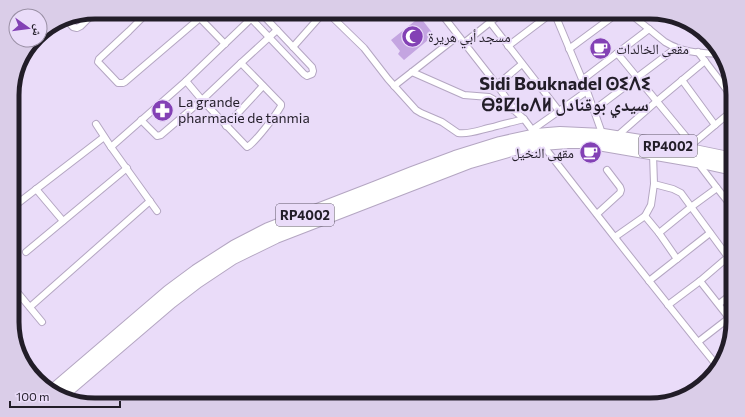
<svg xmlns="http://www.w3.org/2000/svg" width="745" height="417" viewBox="0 0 745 417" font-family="Commissioner,'Noto Naskh Arabic','Noto Sans Tifinagh',sans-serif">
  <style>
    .building { fill: #c4a5e1 }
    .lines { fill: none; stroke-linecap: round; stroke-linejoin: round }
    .street-casing { stroke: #b4a6c2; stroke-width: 8 }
    .highway-casing { stroke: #b4a6c2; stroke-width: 14 }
    .street { stroke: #fff; stroke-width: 6 }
    .highway { stroke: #fff; stroke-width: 12 }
    .labels { text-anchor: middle; stroke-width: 4; stroke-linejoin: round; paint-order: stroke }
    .shield { fill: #eadcf9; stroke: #5e5667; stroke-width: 1 }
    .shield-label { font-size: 13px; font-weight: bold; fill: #221d28 }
    .poi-label { font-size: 14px; fill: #221d28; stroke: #eadcf9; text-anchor: start }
    .district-label { font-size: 18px; font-weight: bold; fill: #221d28; stroke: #eadcf9 }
    .rim { fill: none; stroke: #221d28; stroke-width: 5 }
  </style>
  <rect width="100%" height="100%" fill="#eadcf9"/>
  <polygon class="building" points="420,17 434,35 404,60 398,54 400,51 391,40"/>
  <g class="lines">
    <defs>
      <g id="street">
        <polyline points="148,12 129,31 99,59 98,62 100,64 118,83 123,83 125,82 200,18"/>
        <polyline points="194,12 225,44"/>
        <polyline points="245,12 304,74 307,76 312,74 313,71 312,67 260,12"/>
        <path d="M327,12l37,36 24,31 28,31 5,3 21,9 16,11c12,2 24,-4 35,-6 10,-3 20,-5 31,-8"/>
        <polyline points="440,12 497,85 516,112 524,119 536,135"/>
        <polyline points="554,12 587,91 603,136"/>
        <path d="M628,12l37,30c18,11 36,11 56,12"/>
        <polyline points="65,18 73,27 77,28 81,26 95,12"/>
        <polyline points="445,18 452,12"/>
        <polyline points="490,22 559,111"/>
        <polyline points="464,43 503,12"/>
        <polyline points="508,46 553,12"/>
        <polyline points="293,47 324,12"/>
        <polyline points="569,49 619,12"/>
        <polyline points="698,52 733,98"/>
        <polyline points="617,53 692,144"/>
        <polyline points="241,63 277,30"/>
        <polyline points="412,72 464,95 489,97 513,110"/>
        <polyline points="582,80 649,29"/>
        <polyline points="682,80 715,125"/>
        <polyline points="497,85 522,64"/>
        <polyline points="394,86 458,36"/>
        <polyline points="594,110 676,48"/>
        <path d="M141,120l16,16 4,-1 41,-35 39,-37 40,41v2c-5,9 -27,38 -34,41l-45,-47 -16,-19"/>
        <polyline points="96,124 111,147"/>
        <polyline points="226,126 263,86"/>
        <polyline points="532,130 559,111 587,91"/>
        <polyline points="616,137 657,101 705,61"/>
        <path d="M542,144c58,75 117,150 176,223"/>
        <polyline points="690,146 733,110"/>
        <polyline points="653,154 654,184 673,189 681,193 728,257 700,281 668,305"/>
        <polyline points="698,163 717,188 733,208"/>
        <polyline points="36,189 63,221"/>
        <polyline points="13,207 104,137"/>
        <polyline points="157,211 111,147 186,81 258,12"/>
        <polyline points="597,214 620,193 621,190 620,187 607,170"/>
        <polyline points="645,216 651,205 654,184"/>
        <polyline points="615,237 645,216 659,233"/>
        <polyline points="26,252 127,168"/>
        <polyline points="677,259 659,233 691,207 717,188"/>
        <polyline points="649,281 710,233"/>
        <polyline points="700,281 733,323"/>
        <polyline points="13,287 42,322"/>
        <polyline points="719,304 733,293"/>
        <polyline points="30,307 150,201"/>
        <polyline points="698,342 729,318"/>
        <polyline points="687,394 713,373"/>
      </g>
      <g id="highway">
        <polyline points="51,392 169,291 196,271 235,246 268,229 374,188 412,173 455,157 500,143 536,135 560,133 603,135 665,145 733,159"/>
        <polyline points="61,396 171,302 197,282 233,258 276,237 470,162 515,149 542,144 568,142 582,142 604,145 697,161 733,169"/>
      </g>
    </defs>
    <use href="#street" class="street-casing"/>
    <use href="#highway" class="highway-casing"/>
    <use href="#street" class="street"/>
    <use href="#highway" class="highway"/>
  </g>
  <defs>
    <symbol id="mosque-disc" viewBox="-11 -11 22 22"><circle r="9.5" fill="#8341b5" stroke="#eadcf9"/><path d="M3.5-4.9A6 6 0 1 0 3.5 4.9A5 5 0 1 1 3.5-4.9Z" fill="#fff"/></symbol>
    <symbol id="cafe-disc" viewBox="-11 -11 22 22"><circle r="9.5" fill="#8341b5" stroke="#eadcf9"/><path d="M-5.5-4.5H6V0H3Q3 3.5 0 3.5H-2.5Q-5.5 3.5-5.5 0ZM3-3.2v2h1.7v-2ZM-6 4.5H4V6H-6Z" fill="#fff"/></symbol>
    <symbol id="pharmacy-disc" viewBox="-11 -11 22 22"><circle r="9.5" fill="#8341b5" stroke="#eadcf9"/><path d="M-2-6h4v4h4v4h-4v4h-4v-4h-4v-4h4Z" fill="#fff"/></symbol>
  </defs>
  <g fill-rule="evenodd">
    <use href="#mosque-disc" x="400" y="24" width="25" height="25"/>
    <use href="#cafe-disc" x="588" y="36" width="25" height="25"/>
    <use href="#pharmacy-disc" x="150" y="98" width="25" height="25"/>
    <use href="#cafe-disc" x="578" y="140" width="25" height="25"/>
  </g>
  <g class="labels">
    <g class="shield">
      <rect x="639" y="135" width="58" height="22" rx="3"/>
      <rect x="276" y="204" width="58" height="22" rx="3"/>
    </g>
    <g class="shield-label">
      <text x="668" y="151">RP4002</text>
      <text x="305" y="220">RP4002</text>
    </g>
    <g class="poi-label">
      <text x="428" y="42">مسجد أبي هريرة</text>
      <text x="616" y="54">مقعى الخالدات</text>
      <text x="178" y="107">La grande<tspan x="178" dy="16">pharmacie de tanmia</tspan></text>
      <text x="574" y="158" text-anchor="end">مقهى النخيل</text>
    </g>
    <g class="district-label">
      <text x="565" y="90">Sidi Bouknadel ⵙⵉⴷⵉ<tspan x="565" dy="21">ⴱⵓⵇⵏⴰⴷⵍ سيدي بوقنادل</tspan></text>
    </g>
  </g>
  <path d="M0 0H745V417H0ZM95 19H650A76 76 0 0 1 726 95V322A76 76 0 0 1 650 398H95A76 76 0 0 1 19 322V95A76 76 0 0 1 95 19Z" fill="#dacde8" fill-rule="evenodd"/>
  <path class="rim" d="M95 19H650A76 76 0 0 1 726 95V322A76 76 0 0 1 650 398H95A76 76 0 0 1 19 322V95A76 76 0 0 1 95 19Z"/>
  <g transform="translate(28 28) rotate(104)"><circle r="19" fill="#eadcf9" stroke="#9a90a5"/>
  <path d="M0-3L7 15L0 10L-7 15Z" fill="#8341b5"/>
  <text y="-6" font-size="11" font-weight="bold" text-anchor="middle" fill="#221d28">ش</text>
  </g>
  <path d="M10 401v6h110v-6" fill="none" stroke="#221d28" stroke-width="2"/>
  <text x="16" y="401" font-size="12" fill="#221d28" stroke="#eadcf9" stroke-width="3" paint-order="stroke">100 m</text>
</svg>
